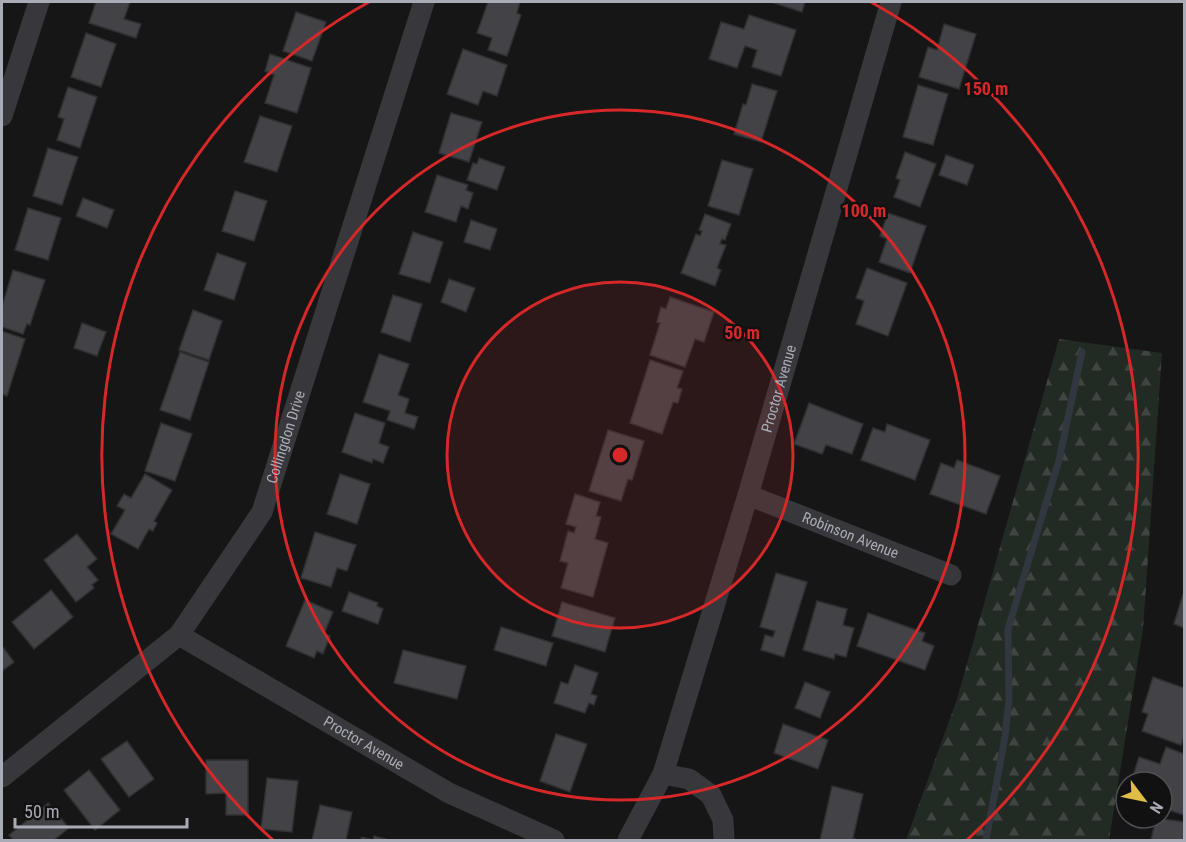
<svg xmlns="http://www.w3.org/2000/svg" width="1186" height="842" viewBox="0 0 1186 842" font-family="'Roboto Condensed',sans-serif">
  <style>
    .forest { fill: url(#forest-firs) }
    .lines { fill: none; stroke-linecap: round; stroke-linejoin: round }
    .stream { stroke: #30373f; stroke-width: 7 }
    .building { fill: #434347; stroke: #303033; stroke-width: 1.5 }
    .minor { stroke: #37373c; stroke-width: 21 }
    .ring { fill: none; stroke: #d62828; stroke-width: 3 }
    .labels { text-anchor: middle; stroke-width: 5; stroke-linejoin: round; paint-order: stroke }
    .street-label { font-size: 15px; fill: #a9acb6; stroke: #111112 }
    .centre { fill: #d62828; stroke: #111112; stroke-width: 3 }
    .ring-label { font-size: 18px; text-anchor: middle; font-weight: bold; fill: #d62828; stroke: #111112; stroke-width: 5; stroke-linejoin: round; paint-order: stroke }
  </style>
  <defs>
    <pattern id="forest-firs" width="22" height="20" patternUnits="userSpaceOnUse" patternTransform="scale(1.5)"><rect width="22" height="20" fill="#222a24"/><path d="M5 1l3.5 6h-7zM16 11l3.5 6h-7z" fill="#3f4642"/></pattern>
  </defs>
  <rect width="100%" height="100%" fill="#161617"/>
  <polygon class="forest" points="1059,339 1162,353 1143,629 1109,840 906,840 957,699"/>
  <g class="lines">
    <polyline class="stream" points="986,840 1005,737 1009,699 1008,629 1059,460 1082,352"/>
  </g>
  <g class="building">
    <polygon points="96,2 130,2 124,19 141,24 136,38 89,23"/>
    <polygon points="488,2 520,2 517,13 521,15 507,56 488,50 492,38 477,33"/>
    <polygon points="771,2 805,2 802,12"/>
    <polygon points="296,12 326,22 312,61 283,51"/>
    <polygon points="749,15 796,30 781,76 752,67 757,50 745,46 737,68 709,59 721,22 744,29"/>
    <polygon points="944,24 976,34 959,89 919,77 928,47 937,50"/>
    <polygon points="86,33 116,44 101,87 71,77"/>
    <polygon points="463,49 507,65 497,96 483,91 478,105 447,94"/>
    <polygon points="270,54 311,68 297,113 265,103 274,75 265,71"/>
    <polygon points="752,84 777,91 761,142 734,134 743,104 746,105"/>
    <polygon points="918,85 948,94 933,145 903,137"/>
    <polygon points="68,87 97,97 80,148 57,140 64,119 58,117"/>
    <polygon points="451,113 482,122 469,162 439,153"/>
    <polygon points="260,116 292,126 277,172 244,162"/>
    <polygon points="48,148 78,157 62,205 33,196"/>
    <polygon points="905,152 936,164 920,207 894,197 900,180 896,178"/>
    <polygon points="946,155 974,165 967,185 939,175"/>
    <polygon points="479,158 505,167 497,190 467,180 473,163 477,164"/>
    <polygon points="722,160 753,169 739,215 708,206"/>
    <polygon points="437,175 468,185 466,190 473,193 468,209 461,206 456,222 425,212"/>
    <polygon points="235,191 267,201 254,241 222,231"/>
    <polygon points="83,198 114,210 107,228 76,216"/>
    <polygon points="28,208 61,218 48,260 15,250"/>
    <polygon points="888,213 926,226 910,273 879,262 887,239 880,236"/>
    <polygon points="705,214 731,224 725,240 722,239 720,244 726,245 717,268 721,270 715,286 681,273 696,234 700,236 702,231 699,230"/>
    <polygon points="471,220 497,229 490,250 464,242"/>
    <polygon points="413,232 443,242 430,283 399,274"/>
    <polygon points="217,253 246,263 234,300 204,290"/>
    <polygon points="867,268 907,283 888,336 856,324 864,301 856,298"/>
    <polygon points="13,270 45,280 30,325 27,324 23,334 2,327 2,306"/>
    <polygon points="449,279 475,288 466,312 441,302"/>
    <polygon points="393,295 422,304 410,342 381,332"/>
    <polygon points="670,297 714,312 704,342 695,339 685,367 650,355 660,323 657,322 661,307 666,309"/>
    <polygon points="193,310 222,321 209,360 179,350"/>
    <polygon points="82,323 106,332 97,356 74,348"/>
    <polygon points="2,331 25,339 7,396 2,394"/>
    <polygon points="180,352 209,362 190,420 160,410"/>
    <polygon points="379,354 409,364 398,395 409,399 405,413 418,417 414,429 387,420 390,411 363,402"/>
    <polygon points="650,360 683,371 677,388 682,389 678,403 673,402 662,434 630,423"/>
    <polygon points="809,403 863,424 852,454 826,445 822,454 794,444"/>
    <polygon points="355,413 385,423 379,443 389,447 383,463 373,459 372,463 342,452"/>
    <polygon points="161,423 192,434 175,481 145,471"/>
    <polygon points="887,424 930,440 915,480 861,460 873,428 885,432"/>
    <polygon points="608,430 644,441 632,480 628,479 621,501 589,491"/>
    <polygon points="957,460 1000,476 986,514 930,494 941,463 954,468"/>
    <polygon points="145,474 172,490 154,521 157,523 153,531 149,529 138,549 111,534 125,510 117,506 124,494 131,498"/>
    <polygon points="340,474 370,484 357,524 327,514"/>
    <polygon points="575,494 600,502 596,516 601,517 595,539 608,543 593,597 561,588 568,563 560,561 568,531 574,533 576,527 566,524"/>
    <polygon points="315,532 356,545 347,571 337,568 331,587 301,578"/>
    <polygon points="77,534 97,559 87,567 98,580 92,585 94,588 76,602 44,560"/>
    <polygon points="776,573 807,582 784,657 761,650 765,635 773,637 775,631 760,627"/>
    <polygon points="51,590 73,617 34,649 12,622"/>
    <polygon points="349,592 378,603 377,606 383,609 378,624 342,611"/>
    <polygon points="1183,594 1184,594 1184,628 1174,624"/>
    <polygon points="305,600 333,612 324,634 330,636 323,654 317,651 314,658 286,646"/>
    <polygon points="817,601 847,609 843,625 854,628 846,657 835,654 834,659 803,650"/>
    <polygon points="562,602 615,618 605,652 552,636"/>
    <polygon points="868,613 925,633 922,641 934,646 925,670 857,646"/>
    <polygon points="501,627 553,643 546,666 494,650"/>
    <polygon points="2,646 14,662 2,671"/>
    <polygon points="403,650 466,666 457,699 394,683"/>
    <polygon points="575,665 598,673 591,694 597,696 594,705 589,703 585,713 554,703 561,682 568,684"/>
    <polygon points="1153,677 1184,688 1184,736 1181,745 1142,731 1148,714 1142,712"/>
    <polygon points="805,682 830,692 820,718 795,708"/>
    <polygon points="783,724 828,740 818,769 774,753"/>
    <polygon points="556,734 587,744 570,792 540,781"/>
    <polygon points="127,741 154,779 129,797 101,759"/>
    <polygon points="1166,747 1184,754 1184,815 1162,808 1162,782 1131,782 1139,757 1160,764"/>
    <polygon points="206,760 248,760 248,815 226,815 226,793 206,794"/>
    <polygon points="89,770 120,810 95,830 64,790"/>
    <polygon points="267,778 298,781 292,832 261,829"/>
    <polygon points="832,786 863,794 853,838 858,840 820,840"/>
    <polygon points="48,803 69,828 54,840 13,840 9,835"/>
    <polygon points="320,805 352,812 346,840 312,840"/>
    <polygon points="1156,818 1184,822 1184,840 1151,840"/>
    <polygon points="374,836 389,840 360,840 362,837 373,840"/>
  </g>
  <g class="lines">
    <g class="minor">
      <polyline points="2,116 39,2"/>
      <path id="s1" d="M748,495l203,80"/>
      <path id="s2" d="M179,635l270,158 105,47"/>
      <polyline points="663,774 689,779 711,795 723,820 724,840"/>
      <path id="s3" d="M2,777l177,-142 83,-123 162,-510"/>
      <path id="s4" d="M628,840l35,-66 85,-279 143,-493"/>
    </g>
  </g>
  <circle cx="620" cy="455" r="173" fill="#d62828" fill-opacity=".12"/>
  <g class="ring">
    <circle cx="620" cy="455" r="173"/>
    <circle cx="620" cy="455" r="345"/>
    <path d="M273 840A518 518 0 0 1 369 2M871 2A518 518 0 0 1 967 840"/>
  </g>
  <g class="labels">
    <g class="street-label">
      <text dy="5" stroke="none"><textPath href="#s4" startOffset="477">Proctor Avenue</textPath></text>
      <text dy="5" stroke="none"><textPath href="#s3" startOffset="454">Collingdon Drive</textPath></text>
      <text dy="5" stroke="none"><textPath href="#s1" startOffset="110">Robinson Avenue</textPath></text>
      <text dy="5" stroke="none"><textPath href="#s2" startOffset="214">Proctor Avenue</textPath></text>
    </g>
  </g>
  <circle cx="620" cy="455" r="9" class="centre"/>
  <g class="ring-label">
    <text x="986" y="95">150 m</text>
    <text x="864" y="217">100 m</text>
    <text x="742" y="339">50 m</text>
  </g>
  <rect width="1186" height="842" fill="none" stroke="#a9acb6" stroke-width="6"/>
  <g transform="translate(1144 800) rotate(122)"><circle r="28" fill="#111112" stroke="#4e4f54" stroke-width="1.5"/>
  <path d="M0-4.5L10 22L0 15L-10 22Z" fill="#dfbd46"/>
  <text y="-9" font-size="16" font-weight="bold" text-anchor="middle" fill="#a9acb6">N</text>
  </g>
  <path d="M15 818v9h172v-9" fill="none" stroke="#a9acb6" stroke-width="3"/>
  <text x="24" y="818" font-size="18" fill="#a9acb6" stroke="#111112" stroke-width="4.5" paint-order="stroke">50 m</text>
</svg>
